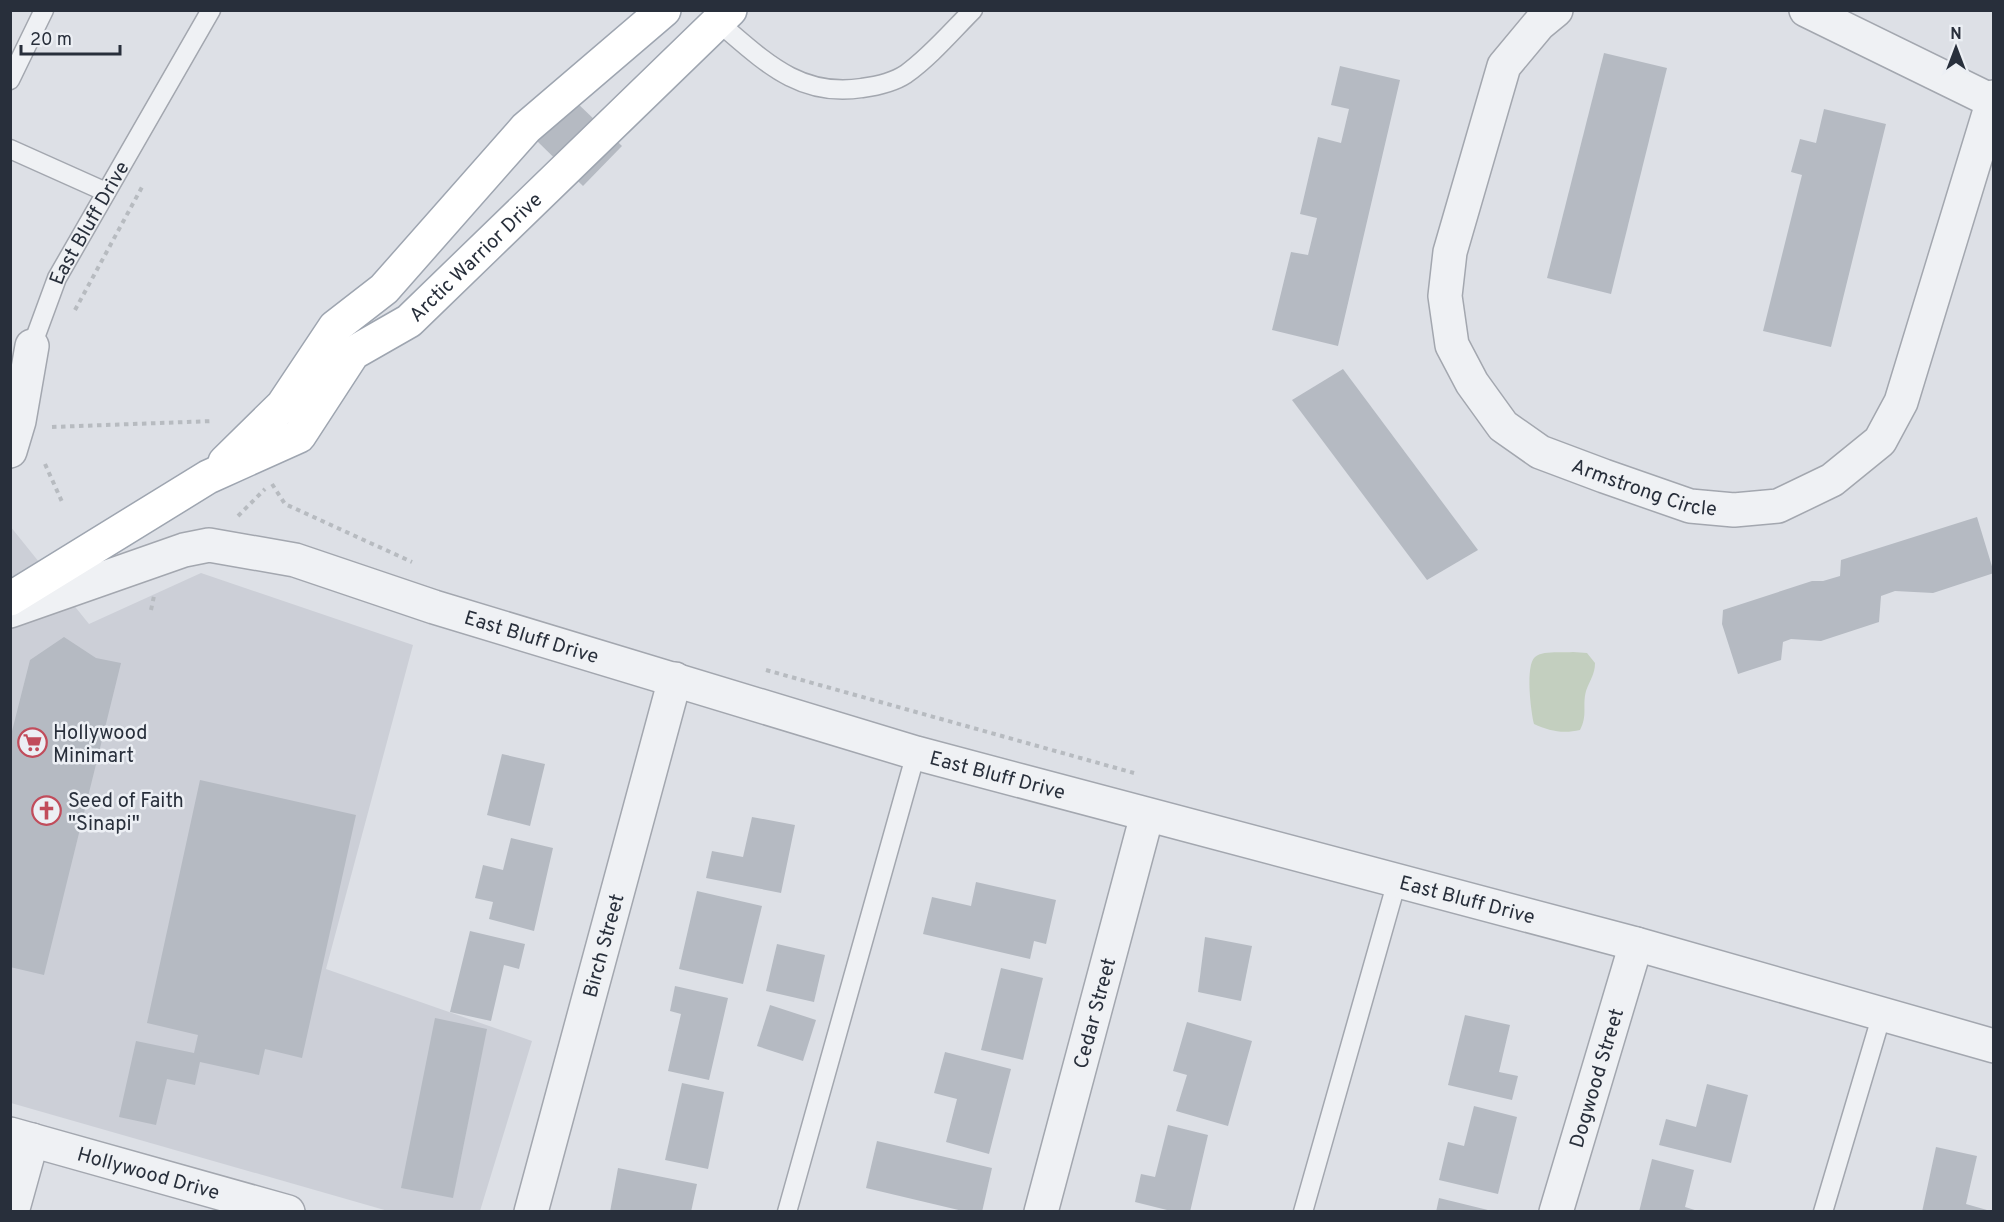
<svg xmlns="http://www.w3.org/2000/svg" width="2004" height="1222" viewBox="0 0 2004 1222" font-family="Overpass,sans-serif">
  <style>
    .built { fill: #cccfd7 }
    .green { fill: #c3cfbf }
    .building { fill: #b5bac2 }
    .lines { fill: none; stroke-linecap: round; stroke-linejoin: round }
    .service-casing { stroke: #a3a7af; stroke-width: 21 }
    .minor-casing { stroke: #a3a7af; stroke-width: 36 }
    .tertiary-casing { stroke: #a3a7af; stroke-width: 36 }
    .primary-casing { stroke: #9ea5b0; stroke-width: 36 }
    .path { stroke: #b7bbc0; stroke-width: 4; stroke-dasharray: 4.5 4.5; stroke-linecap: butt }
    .service { stroke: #eff1f4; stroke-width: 18 }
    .minor { stroke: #eff1f4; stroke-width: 33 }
    .tertiary { stroke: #eff1f4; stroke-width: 33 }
    .primary { stroke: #fff; stroke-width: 33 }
    .labels { text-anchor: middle; stroke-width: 5; stroke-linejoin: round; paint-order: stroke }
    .street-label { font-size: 20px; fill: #282f3b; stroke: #eceff4 }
    .poi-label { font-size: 20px; fill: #282f3b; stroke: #eceff4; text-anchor: start }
  </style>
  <rect width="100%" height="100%" fill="#dde0e6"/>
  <polygon class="built" points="10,526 89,624 201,573 413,645 326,969 532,1041 480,1211 388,1211 11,1103"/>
  <path class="green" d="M1573,652l14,1 8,10c0,11 -5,17 -9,28 -4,15 2,24 -6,39 -17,4 -31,1 -46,-6 -3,-12 -9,-59 1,-67 7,-7 28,-4 38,-5z"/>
  <g class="building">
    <polygon points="1604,53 1667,68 1611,294 1547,278"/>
    <polygon points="1340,66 1400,80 1338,346 1272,330 1291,252 1308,255 1317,218 1300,214 1318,137 1341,143 1349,109 1331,105"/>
    <polygon points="575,101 622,146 583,186 536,140"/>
    <polygon points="1824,109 1886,124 1831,347 1763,331 1802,175 1791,172 1800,139 1816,143"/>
    <polygon points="1343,369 1478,550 1427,580 1292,400"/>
    <polygon points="1977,517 1994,573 1933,593 1895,591 1881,596 1879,622 1821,641 1791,639 1783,642 1781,660 1738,674 1722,624 1723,610 1812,581 1823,581 1840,576 1841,560"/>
    <polygon points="64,637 96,658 121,663 44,975 10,967 10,739 30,660"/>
    <polygon points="502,754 545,764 530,826 487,815"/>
    <polygon points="200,780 356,815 302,1058 265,1049 259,1075 200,1062 195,1085 167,1079 156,1125 119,1117 136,1041 194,1053 198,1035 147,1023"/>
    <polygon points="752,817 795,825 781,893 706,878 712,851 743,857"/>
    <polygon points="511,838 553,848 534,931 489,919 493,902 475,898 483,865 503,870"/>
    <polygon points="976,882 1056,900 1046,944 1034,941 1030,959 923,934 932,897 971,906"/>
    <polygon points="697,891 762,906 743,984 679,969"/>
    <polygon points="470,931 525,944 519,969 504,965 491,1021 450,1012"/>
    <polygon points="1205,937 1252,946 1241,1001 1198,992"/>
    <polygon points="777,944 825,955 814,1002 766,991"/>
    <polygon points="1001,968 1043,978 1023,1060 981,1050"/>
    <polygon points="675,986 728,998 709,1080 668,1071 681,1014 670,1011"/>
    <polygon points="770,1005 816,1020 803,1061 757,1046"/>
    <polygon points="1465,1015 1510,1025 1499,1072 1518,1076 1512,1100 1448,1085"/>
    <polygon points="435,1018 487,1029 453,1198 401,1188"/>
    <polygon points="1187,1022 1252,1041 1228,1126 1176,1111 1187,1075 1173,1071"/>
    <polygon points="945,1052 1011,1069 989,1154 946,1142 957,1099 934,1093"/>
    <polygon points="682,1083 724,1092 708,1169 665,1160"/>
    <polygon points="1707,1084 1748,1095 1731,1163 1659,1145 1666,1119 1696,1127"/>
    <polygon points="1474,1106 1517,1117 1498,1194 1439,1180 1448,1142 1464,1146"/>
    <polygon points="1168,1125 1208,1135 1190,1212 1175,1212 1135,1202 1141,1174 1155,1177"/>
    <polygon points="877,1141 992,1168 982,1212 967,1212 866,1188"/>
    <polygon points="1936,1147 1977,1156 1966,1204 1994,1212 1922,1212"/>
    <polygon points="1652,1159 1694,1170 1685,1207 1701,1212 1639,1212"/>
    <polygon points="618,1168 697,1184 691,1212 610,1212"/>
    <polygon points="1439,1198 1492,1211 1492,1212 1436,1212"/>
  </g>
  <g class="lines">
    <defs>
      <g id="service">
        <path d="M718,22c45,38 81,76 144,66 15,-2 32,-6 44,-14 24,-17 46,-43 67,-64"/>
        <polyline points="10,80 44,10"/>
        <polyline points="10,149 106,192"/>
        <path id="s1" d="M32,346l25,-68 154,-268"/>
        <polyline points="787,1212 916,753"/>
        <polyline points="1303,1212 1397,881"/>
        <polyline points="1823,1212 1882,1014"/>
      </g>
      <g id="minor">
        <path id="s2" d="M1556,10l-17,14 -35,42 -54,186 -5,44 7,49 20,38 31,43 37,26 64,24 86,30 44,4 44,-4 54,-26 48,-39 21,-39 93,-305"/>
        <polyline points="1806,10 1992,101"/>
        <polyline points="10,451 19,421 32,346"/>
        <path id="s3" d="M10,1134l278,78"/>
        <polyline points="12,1212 32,1140"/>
        <path id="s4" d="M531,1212l144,-533"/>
        <path id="s5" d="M1041,1212l106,-397"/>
        <path id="s6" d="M1556,1212l80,-268"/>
      </g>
      <g id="tertiary">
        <path id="s7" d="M10,611l174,-61 25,-5 86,15 139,47 482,146 720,191 358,102"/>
      </g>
      <g id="primary">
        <polyline points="225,462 283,405 335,327 384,289 526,128 664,10"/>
        <path id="s8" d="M10,599l198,-122 91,-41 54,-83 56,-32 321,-311"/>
      </g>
    </defs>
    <use href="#service" class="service-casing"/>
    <use href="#minor" class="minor-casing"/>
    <use href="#tertiary" class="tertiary-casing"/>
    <use href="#primary" class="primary-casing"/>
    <g class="path">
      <polyline points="75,310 142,187"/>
      <polyline points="52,427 213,421"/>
      <polyline points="45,464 63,504"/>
      <polyline points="272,484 285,504 412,562"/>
      <polyline points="238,516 265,489"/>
      <polyline points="151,610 154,596"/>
      <polyline points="766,670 1134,773"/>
    </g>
    <use href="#service" class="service"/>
    <use href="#minor" class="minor"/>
    <use href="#tertiary" class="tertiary"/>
    <use href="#primary" class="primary"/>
  </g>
  <defs>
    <symbol id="supermarket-ring" viewBox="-11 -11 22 22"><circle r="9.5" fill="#eceff4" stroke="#c14c5b" stroke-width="1.5"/><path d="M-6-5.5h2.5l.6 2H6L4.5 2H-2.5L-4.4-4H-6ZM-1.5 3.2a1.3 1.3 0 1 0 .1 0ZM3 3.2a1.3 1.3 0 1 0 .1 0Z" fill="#c14c5b"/></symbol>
    <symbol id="church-ring" viewBox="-11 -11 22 22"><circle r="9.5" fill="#eceff4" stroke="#c14c5b" stroke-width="1.5"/><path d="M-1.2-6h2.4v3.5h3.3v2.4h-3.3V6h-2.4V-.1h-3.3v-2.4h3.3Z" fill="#c14c5b"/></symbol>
  </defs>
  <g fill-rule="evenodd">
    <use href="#supermarket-ring" x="16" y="726" width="33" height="33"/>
    <use href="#church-ring" x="30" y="794" width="33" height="33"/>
  </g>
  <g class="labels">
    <g class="street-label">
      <text dy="7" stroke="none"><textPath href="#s1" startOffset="136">East Bluff Drive</textPath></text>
      <text dy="7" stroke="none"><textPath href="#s8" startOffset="588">Arctic Warrior Drive</textPath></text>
      <text dy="7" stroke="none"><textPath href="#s2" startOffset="616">Armstrong Circle</textPath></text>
      <text dy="7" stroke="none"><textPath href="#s7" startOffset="546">East Bluff Drive</textPath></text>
      <text dy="7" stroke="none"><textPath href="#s7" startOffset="1032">East Bluff Drive</textPath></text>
      <text dy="7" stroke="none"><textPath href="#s7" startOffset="1518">East Bluff Drive</textPath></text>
      <text dy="7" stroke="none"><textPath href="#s4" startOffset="276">Birch Street</textPath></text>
      <text dy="7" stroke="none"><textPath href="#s5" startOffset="206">Cedar Street</textPath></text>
      <text dy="7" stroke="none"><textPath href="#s6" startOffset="140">Dogwood Street</textPath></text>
      <text dy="7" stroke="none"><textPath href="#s3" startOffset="144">Hollywood Drive</textPath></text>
    </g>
    <g class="poi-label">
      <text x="53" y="739">Hollywood<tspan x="53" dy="23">Minimart</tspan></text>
      <text x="68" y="807">Seed of Faith<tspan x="68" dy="23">"Sinapi"</tspan></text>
    </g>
  </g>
  <rect width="2004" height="1222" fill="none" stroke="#282f3b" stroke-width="24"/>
  <g transform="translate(1956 48)" stroke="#eceff4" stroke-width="4.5" paint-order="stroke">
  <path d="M0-4.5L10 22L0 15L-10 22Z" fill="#282f3b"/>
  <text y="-9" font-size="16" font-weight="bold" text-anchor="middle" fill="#282f3b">N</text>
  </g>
  <path d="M21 45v9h99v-9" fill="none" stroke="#282f3b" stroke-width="3"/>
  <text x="30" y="45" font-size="18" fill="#282f3b" stroke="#eceff4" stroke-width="4.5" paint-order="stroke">20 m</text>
</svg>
